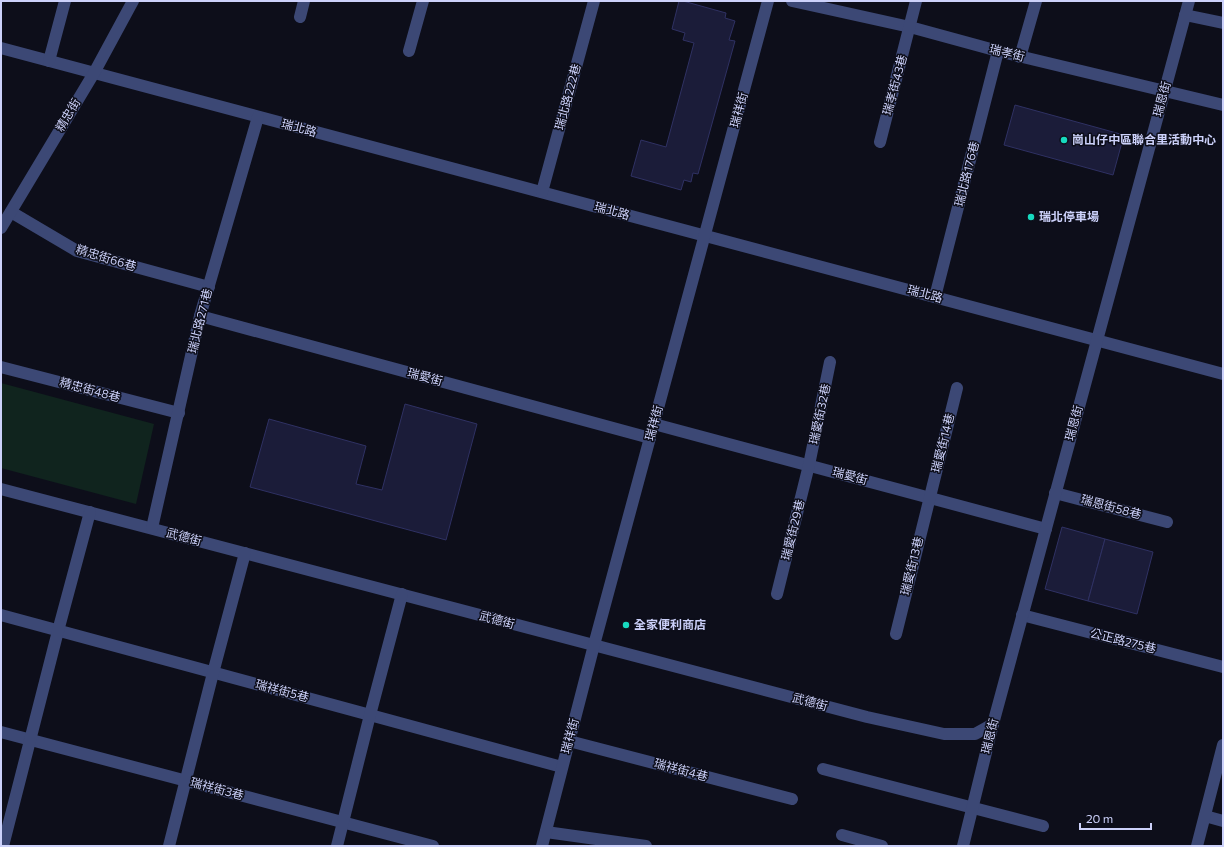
<svg xmlns="http://www.w3.org/2000/svg" width="1224" height="847" viewBox="0 0 1224 847" font-family="Commissioner,'Noto Sans TC',sans-serif">
  <style>
    .green { fill: #10241e }
    .building { fill: #1b1c39; stroke: #2f3163 }
    .lines { fill: none; stroke-linecap: round; stroke-linejoin: round }
    .minor { stroke: #3c4875; stroke-width: 12 }
    .poi-dot { fill: #17dabf; stroke: #0d0e1a; stroke-width: 1.5 }
    .labels { text-anchor: middle; stroke-width: 3; stroke-linejoin: round; paint-order: stroke }
    .street-label { font-size: 12px; fill: #ccd1fa; stroke: #0d0e1a }
    .poi-label { font-size: 12px; font-weight: bold; fill: #ccd1fa; stroke: #0d0e1a; text-anchor: start }
  </style>
  <rect width="100%" height="100%" fill="#0d0e1a"/>
  <polygon class="green" points="1,383 154,424 136,504 1,468"/>
  <g class="building">
    <polygon points="679,1 683,1 726,13 725,18 735,21 729,40 735,41 698,174 693,173 691,182 684,180 681,190 631,176 641,140 666,147 694,43 683,40 685,33 672,29"/>
    <polygon points="1015,105 1124,135 1113,175 1004,145"/>
    <polygon points="405,404 477,424 446,540 250,487 269,419 366,446 356,484 382,490"/>
    <polygon points="1062,527 1105,539 1088,601 1045,589"/>
    <polygon points="1105,539 1153,552 1137,614 1088,601"/>
  </g>
  <g class="lines">
    <g class="minor">
      <polyline points="792,1 910,27 998,51 1223,105"/>
      <polyline points="1185,15 1223,23"/>
      <polyline points="300,17 304,1"/>
      <polyline points="1,48 1223,374"/>
      <polyline points="409,51 423,1"/>
      <polyline points="1020,57 1036,1"/>
      <polyline points="49,61 65,1"/>
      <polyline points="880,142 916,1"/>
      <polyline points="542,192 594,1"/>
      <polyline points="11,212 77,251 209,287"/>
      <polyline points="1,228 94,73 133,1"/>
      <polyline points="935,297 998,51"/>
      <polyline points="200,316 650,438"/>
      <polyline points="1,367 179,413"/>
      <polyline points="654,424 1046,529"/>
      <polyline points="1,489 867,717 944,734 975,734 993,724"/>
      <polyline points="1055,493 1167,522"/>
      <polyline points="152,528 200,316 258,117"/>
      <polyline points="777,594 809,465 830,362"/>
      <polyline points="1,615 562,767"/>
      <polyline points="1022,615 1223,667"/>
      <polyline points="896,634 957,388"/>
      <polyline points="1,732 433,846"/>
      <polyline points="569,741 792,799"/>
      <polyline points="823,769 1043,826"/>
      <polyline points="1205,816 1223,821"/>
      <polyline points="546,832 646,846"/>
      <polyline points="842,835 882,846"/>
      <polyline points="3,846 58,631 90,512"/>
      <polyline points="169,846 213,673 245,553"/>
      <polyline points="337,846 370,715 402,594"/>
      <polyline points="542,846 594,645 768,1"/>
      <polyline points="963,846 993,724 1189,1"/>
      <polyline points="1197,846 1223,745"/>
    </g>
  </g>
  <g class="poi-dot">
    <circle cx="1064" cy="140" r="4"/>
    <circle cx="1031" cy="217" r="4"/>
    <circle cx="626" cy="625" r="4"/>
  </g>
  <g class="labels">
    <g class="street-label">
      <text transform="translate(1007 53) rotate(14)" y="4">瑞孝街</text>
      <text transform="translate(895 85) rotate(-75)" y="4">瑞孝街43巷</text>
      <text transform="translate(568 97) rotate(-75)" y="4">瑞北路222巷</text>
      <text transform="translate(1162 99) rotate(-75)" y="4">瑞恩街</text>
      <text transform="translate(739 110) rotate(-75)" y="4">瑞祥街</text>
      <text transform="translate(68 115) rotate(-59)" y="4">精忠街</text>
      <text transform="translate(299 128) rotate(15)" y="4">瑞北路</text>
      <text transform="translate(967 174) rotate(-76)" y="4">瑞北路176巷</text>
      <text transform="translate(612 211) rotate(15)" y="4">瑞北路</text>
      <text transform="translate(106 258) rotate(17)" y="4">精忠街66巷</text>
      <text transform="translate(925 294) rotate(15)" y="4">瑞北路</text>
      <text transform="translate(200 321) rotate(-76)" y="4">瑞北路271巷</text>
      <text transform="translate(425 377) rotate(15)" y="4">瑞愛街</text>
      <text transform="translate(90 390) rotate(15)" y="4">精忠街48巷</text>
      <text transform="translate(820 414) rotate(-78)" y="4">瑞愛街32巷</text>
      <text transform="translate(654 423) rotate(-75)" y="4">瑞祥街</text>
      <text transform="translate(1074 423) rotate(-75)" y="4">瑞恩街</text>
      <text transform="translate(943 443) rotate(-76)" y="4">瑞愛街14巷</text>
      <text transform="translate(850 476) rotate(15)" y="4">瑞愛街</text>
      <text transform="translate(1111 507) rotate(15)" y="4">瑞恩街58巷</text>
      <text transform="translate(793 530) rotate(-76)" y="4">瑞愛街29巷</text>
      <text transform="translate(184 537) rotate(15)" y="4">武德街</text>
      <text transform="translate(912 566) rotate(-76)" y="4">瑞愛街13巷</text>
      <text transform="translate(497 620) rotate(15)" y="4">武德街</text>
      <text transform="translate(1123 641) rotate(14)" y="4">公正路275巷</text>
      <text transform="translate(282 691) rotate(15)" y="4">瑞祥街5巷</text>
      <text transform="translate(810 702) rotate(15)" y="4">武德街</text>
      <text transform="translate(570 736) rotate(-75)" y="4">瑞祥街</text>
      <text transform="translate(990 736) rotate(-76)" y="4">瑞恩街</text>
      <text transform="translate(681 770) rotate(15)" y="4">瑞祥街4巷</text>
      <text transform="translate(217 789) rotate(15)" y="4">瑞祥街3巷</text>
    </g>
    <g class="poi-label">
      <text x="1072" y="144">崗山仔中區聯合里活動中心</text>
      <text x="1039" y="221">瑞北停車場</text>
      <text x="634" y="629">全家便利商店</text>
    </g>
  </g>
  <rect width="1224" height="847" fill="none" stroke="#ccd1fa" stroke-width="4"/>
  <path d="M1080 823v6h71v-6" fill="none" stroke="#ccd1fa" stroke-width="2"/>
  <text x="1086" y="823" font-size="12" fill="#ccd1fa" stroke="#0d0e1a" stroke-width="3" paint-order="stroke">20 m</text>
</svg>
